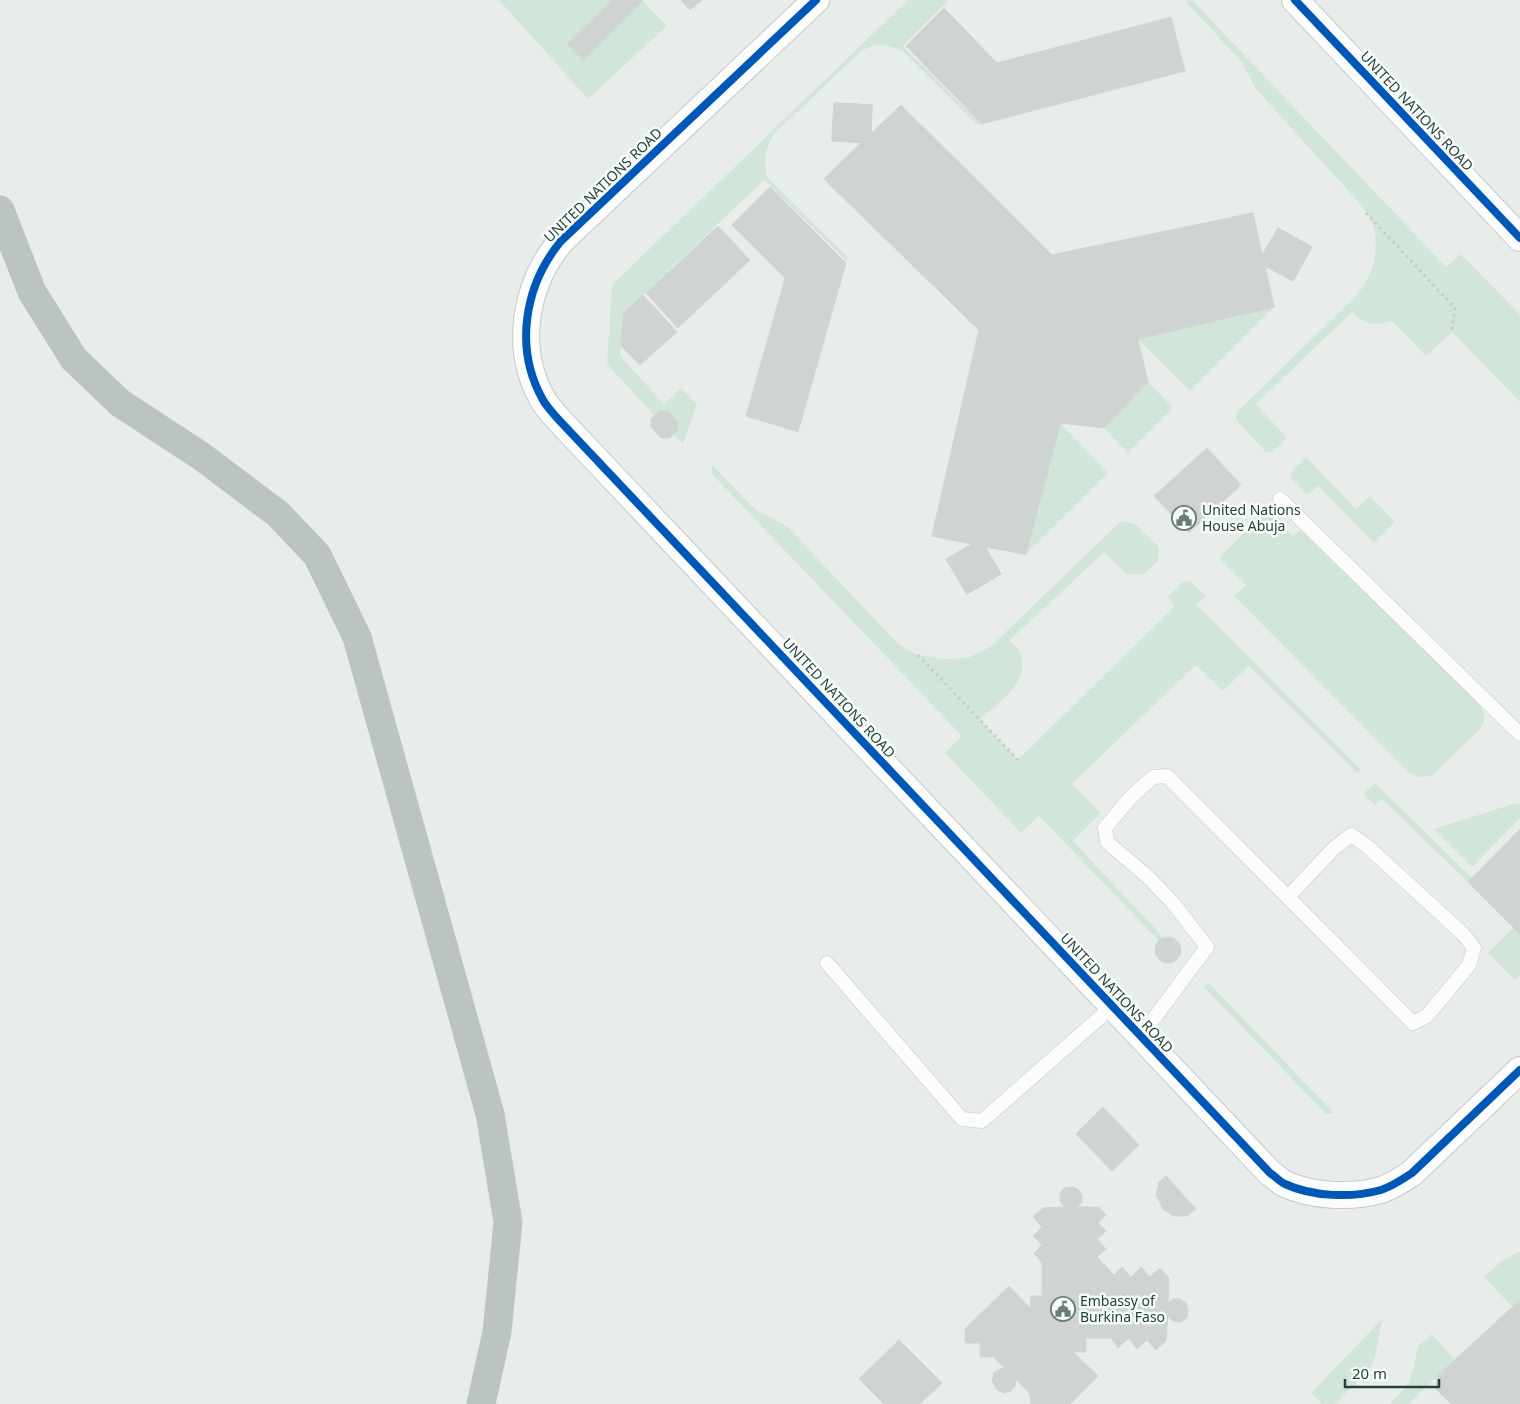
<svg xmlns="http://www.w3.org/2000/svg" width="1520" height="1404" viewBox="0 0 1520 1404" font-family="'Noto Sans',sans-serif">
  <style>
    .green { fill: #d1e6d8 }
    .building { fill: #cfd4d2; stroke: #d1d6d4 }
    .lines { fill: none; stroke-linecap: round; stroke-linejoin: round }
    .lane-casing { stroke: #c5cac8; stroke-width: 15 }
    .street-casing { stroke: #c5cac8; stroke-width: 28 }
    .highway-casing { stroke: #c3ccc9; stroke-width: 29 }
    .path { stroke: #c3ccca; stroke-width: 3; stroke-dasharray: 2.5 4; stroke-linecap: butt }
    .lane { stroke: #fcfcfc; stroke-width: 14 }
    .street { stroke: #fcfcfc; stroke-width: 26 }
    .highway { stroke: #bcc4c2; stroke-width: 28 }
    .cycleway-casing { stroke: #f7fbf9; stroke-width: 11 }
    .cycleway { stroke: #0057b8; stroke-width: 8 }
    .labels { text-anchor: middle; stroke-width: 5; stroke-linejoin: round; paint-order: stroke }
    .street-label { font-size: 14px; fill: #24423a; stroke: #f7fbf9 }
    .poi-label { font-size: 14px; fill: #24423a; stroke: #f7fbf9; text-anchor: start }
  </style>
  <rect width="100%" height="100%" fill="#e8edeb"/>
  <g class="green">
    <polygon points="499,0 612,0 567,44 583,60 643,1 667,26 588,99"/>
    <path d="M908,0h41l-46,46 79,79h-5l-77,-76 -18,-4 -10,1 -11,5 -86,82c-10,15 -12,27 -8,44l80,80v4l-83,-81 -141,134 -3,42 44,48 17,-16 16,16 -14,40 -10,-10 5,-4v-8l-10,-11 -13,5 -48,-52 5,-79z"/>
    <path d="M1192,0l254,267 15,-13 59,61v87l-68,-70 -26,24 -34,-35c-20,5 -25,4 -40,-9l-96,92 31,34 -15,14h-6l-30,-32v-7l121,-118c16,-20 22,-41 17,-66 -2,-8 -7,-15 -11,-22l-107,-118 -15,-28 -55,-59z"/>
    <polygon points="1274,307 1190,391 1138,339"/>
    <polygon points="1148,382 1173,408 1128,453 1104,428"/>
    <polygon points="1060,423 1108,473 1026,554"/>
    <polygon points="1306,457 1356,509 1370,496 1395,522 1374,543 1318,486 1307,495 1291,478 1291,472"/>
    <path d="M712,465l44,45 31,16 111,118 20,11 26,4 24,-1 22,-11 131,-126 14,3 24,23v13l-15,14 -16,1 -24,-23 -94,88c3,4 8,8 10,13 12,29 -23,49 -40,67l38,40 157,-154 -8,-9 16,-15 7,-1 16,15 -9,9 164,165 -4,3 -108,-107 -26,25 -27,-26 -124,119 29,29 -28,28 90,96 -4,4 -120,-125 -18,17 -76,-80 17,-17 -250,-262z"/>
    <path d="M1267,510l26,26 11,-10 176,178c5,9 6,14 1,24l-47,46c-9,4 -15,4 -24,0l-176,-178 12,-11 -27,-27z"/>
    <polygon points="1375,783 1472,878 1468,882 1382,799 1375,805 1363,794"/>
    <polygon points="1513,804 1518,804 1520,805 1520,818 1472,867 1434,829"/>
    <polygon points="1514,927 1520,934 1520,974 1515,980 1488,953"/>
    <polygon points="1209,983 1334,1113 1326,1114 1204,987"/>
    <polygon points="1520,1251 1520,1300 1512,1307 1484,1277 1502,1261"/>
    <polygon points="1382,1319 1375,1357 1369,1370 1335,1404 1322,1404 1311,1393"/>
    <polygon points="1432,1334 1455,1360 1408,1404 1390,1404 1408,1384 1414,1367 1418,1346"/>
  </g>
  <g class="building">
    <polygon points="612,0 642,0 643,1 583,60 567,44"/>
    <polygon points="681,0 702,0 690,10"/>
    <polygon points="944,8 997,63 1171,17 1185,71 982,124 906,46"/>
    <polygon points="834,103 872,105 871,134 901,105 1052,255 1253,213 1262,255 1278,228 1312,247 1293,281 1265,266 1274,307 1138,339 1148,382 1104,428 1060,423 1026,554 985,547 1001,574 967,594 946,559 972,544 932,536 979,330 824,179 862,142 832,141"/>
    <polygon points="834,103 872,105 871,134 901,105 1052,255 1253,213 1262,255 1278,228 1312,247 1293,281 1265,266 1274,307 1108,346 1071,383 1026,554 985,547 1001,574 967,594 946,559 972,544 932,536 979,330 824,179 862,142 832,141"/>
    <polygon points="834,103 872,105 870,143 832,141"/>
    <polygon points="912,136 1048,270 1211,234 1228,306 1069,342 1027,501 955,482 995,326 858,191"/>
    <polygon points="770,187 846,263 798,432 746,416 785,278 732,225"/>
    <polygon points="718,226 750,260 678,328 646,293"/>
    <polygon points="1278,228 1312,247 1293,281 1259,262"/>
    <polygon points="998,233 1045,280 1085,271 1097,327 1061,335 1052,371 996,356 1004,322 956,275"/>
    <polygon points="643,295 677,332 640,365 621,346 623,314"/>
    <polygon points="659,411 668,411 678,422 678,430 670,438 661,438 651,427 651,419"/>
    <polygon points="1207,448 1241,485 1189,533 1154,496"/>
    <polygon points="981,539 1001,574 967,594 946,559"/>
    <polygon points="1520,829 1520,934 1468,882"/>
    <circle cx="1168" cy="950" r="13"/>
    <polygon points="1103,1107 1139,1145 1112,1171 1076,1134"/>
    <polygon points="1166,1176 1196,1209 1187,1216 1173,1216 1163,1209 1156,1195 1159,1182"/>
    <polygon points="1071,1187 1078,1189 1082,1196 1082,1202 1077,1207 1099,1207 1106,1215 1098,1223 1106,1231 1097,1239 1106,1249 1097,1257 1114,1275 1122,1267 1131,1277 1141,1267 1150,1277 1160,1268 1169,1278 1168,1303 1173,1299 1180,1299 1186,1303 1188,1310 1187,1318 1180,1322 1173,1321 1168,1316 1166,1341 1156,1350 1147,1340 1137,1349 1129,1338 1118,1348 1111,1338 1086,1338 1086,1352 1073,1352 1098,1376 1070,1404 1031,1404 1030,1394 1016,1380 1015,1386 1011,1391 1004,1393 996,1389 992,1380 994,1373 998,1370 1004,1368 993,1357 980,1357 980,1343 965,1343 965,1329 1009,1286 1030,1308 1031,1296 1042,1296 1042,1263 1034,1253 1042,1245 1033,1236 1042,1227 1033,1217 1043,1208 1064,1207 1060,1201 1060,1194 1064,1188"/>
    <polygon points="1520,1300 1520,1404 1451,1404 1436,1389 1437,1376"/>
    <polygon points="899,1340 942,1383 920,1404 884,1404 859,1379"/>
  </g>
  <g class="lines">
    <defs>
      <g id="lane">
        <polyline points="1280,499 1520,734"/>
        <polyline points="827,963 962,1119 982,1121 1113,1006"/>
        <polyline points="1141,1036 1207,947 1173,903 1148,877 1107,842 1105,828 1131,797 1153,777 1167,776 1413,1023 1427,1016 1469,965 1474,948 1463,934 1368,847 1351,835 1334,848 1288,897"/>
      </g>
      <g id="street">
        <path d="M816,0l-255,241c-37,45 -47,108 -18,159 4,7 10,13 15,19l712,754c5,3 10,9 15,11 28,13 67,14 96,6 12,-4 22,-11 31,-17l108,-103"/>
        <polyline points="1295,0 1520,238"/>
      </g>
      <polyline id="highway" points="0,210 32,292 74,359 120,403 201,456 278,514 317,555 357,637 490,1114 508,1222 497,1332 481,1404"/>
    </defs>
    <use href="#lane" class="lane-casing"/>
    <use href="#street" class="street-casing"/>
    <use href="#highway" class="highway-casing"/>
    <g class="path">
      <polyline points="1366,213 1455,308 1452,331"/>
      <polyline points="918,655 1018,760"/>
    </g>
    <use href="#lane" class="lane"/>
    <use href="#street" class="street"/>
    <use href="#highway" class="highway"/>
    <defs>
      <g id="cycleway">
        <path d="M816,0l-255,241c-37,45 -47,108 -18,159 4,7 10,13 15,19l712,754c5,3 10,9 15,11 28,13 67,14 96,6 12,-4 22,-11 31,-17l108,-103"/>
        <polyline points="1295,0 1520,238"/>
      </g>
    </defs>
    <use href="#cycleway" class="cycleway-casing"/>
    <use href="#cycleway" class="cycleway"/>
  </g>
  <defs>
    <symbol id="civic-ring" viewBox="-11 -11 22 22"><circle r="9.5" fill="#f7fbf9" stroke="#697e78" stroke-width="1.5"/><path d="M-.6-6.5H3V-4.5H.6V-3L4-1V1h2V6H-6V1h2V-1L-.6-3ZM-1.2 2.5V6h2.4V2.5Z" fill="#697e78"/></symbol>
  </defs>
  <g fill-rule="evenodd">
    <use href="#civic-ring" x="1170" y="504" width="28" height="28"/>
    <use href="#civic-ring" x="1049" y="1295" width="28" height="28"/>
  </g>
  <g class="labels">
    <g class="street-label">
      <text transform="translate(1417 111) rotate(47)" y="5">UNITED NATIONS ROAD</text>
      <text transform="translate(603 185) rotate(-44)" y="5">UNITED NATIONS ROAD</text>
      <text transform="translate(839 698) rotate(47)" y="5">UNITED NATIONS ROAD</text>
      <text transform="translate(1117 993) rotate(47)" y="5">UNITED NATIONS ROAD</text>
    </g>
    <g class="poi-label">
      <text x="1202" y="515">United Nations<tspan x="1202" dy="16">House Abuja</tspan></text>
      <text x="1080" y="1306">Embassy of<tspan x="1080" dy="16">Burkina Faso</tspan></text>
    </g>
  </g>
  <path d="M1345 1379v8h94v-8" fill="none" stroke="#24423a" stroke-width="2.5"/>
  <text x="1352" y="1379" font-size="15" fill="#24423a" stroke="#f7fbf9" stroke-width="4" paint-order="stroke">20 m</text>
</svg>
